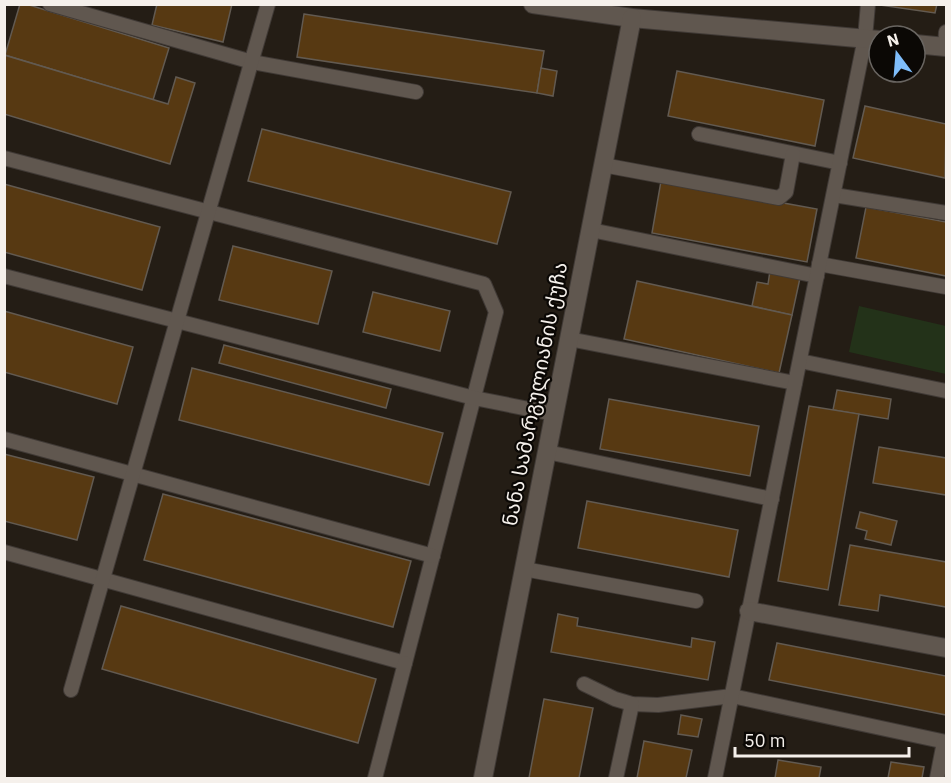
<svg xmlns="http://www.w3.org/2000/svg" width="951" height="783" viewBox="0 0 951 783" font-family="'IBM Plex Sans','Noto Sans Georgian',sans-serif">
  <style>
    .green { fill: #233219 }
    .building { fill: #573912; stroke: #625a51; stroke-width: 1.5 }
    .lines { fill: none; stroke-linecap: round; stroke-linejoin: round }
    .lane-casing { stroke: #403a36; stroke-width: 16 }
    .street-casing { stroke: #403a36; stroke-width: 20 }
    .lane { stroke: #60574f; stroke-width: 14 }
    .street { stroke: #60574f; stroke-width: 18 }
    .labels { text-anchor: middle; stroke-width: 4.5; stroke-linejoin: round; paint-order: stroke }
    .street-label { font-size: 20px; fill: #f5f0eb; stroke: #0b0805 }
  </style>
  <rect width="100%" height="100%" fill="#241d15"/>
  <polygon class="green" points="859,306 946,326 946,374 849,352"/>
  <g class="building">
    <polygon points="20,4 26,4 169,48 153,100 5,55"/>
    <polygon points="157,4 232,4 223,42 152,25"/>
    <polygon points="873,4 937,4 935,13"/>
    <polygon points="304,14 544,51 537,93 297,57"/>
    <polygon points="4,55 168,104 176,77 195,83 170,164 4,114"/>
    <polygon points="541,68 557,71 553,96 537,93"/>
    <polygon points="677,71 824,100 815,146 668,116"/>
    <polygon points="865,106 946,124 945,178 853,158"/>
    <polygon points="262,129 511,192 497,244 248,181"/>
    <polygon points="661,181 817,209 807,262 652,233"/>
    <polygon points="4,184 160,227 142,290 4,252"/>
    <polygon points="866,207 946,222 946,276 856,258"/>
    <polygon points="233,246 332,271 318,324 219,300"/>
    <polygon points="770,271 800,278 792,315 752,306 757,282 768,284"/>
    <polygon points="637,281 792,315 779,373 624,339"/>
    <polygon points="373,292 450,311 440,351 363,332"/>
    <polygon points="4,311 133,347 117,404 4,372"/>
    <polygon points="224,345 391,389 386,408 219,363"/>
    <polygon points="192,368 443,433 429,485 179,420"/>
    <polygon points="837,390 891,399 888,419 833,410"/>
    <polygon points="609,399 759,426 750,476 600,449"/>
    <polygon points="809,406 859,414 828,590 778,581"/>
    <polygon points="879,447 946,458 946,495 873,483"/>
    <polygon points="4,454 94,477 77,540 4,521"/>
    <polygon points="163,494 411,561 393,627 144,560"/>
    <polygon points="587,501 738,530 729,577 578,548"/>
    <polygon points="860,512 897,521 891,545 865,539 867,531 856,528"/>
    <polygon points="850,545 946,562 946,607 880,595 878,611 839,605"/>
    <polygon points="121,606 376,679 358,743 102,669"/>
    <polygon points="558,614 578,618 577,626 691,647 692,638 715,642 708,680 551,652"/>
    <polygon points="777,643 946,676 946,715 769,680"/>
    <polygon points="544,699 593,708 579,778 529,778"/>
    <polygon points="681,715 702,719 698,737 678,734"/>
    <polygon points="644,741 692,750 686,778 637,778"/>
    <polygon points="778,760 821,767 819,778 775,778"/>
    <polygon points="891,762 924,767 922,778 888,778"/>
  </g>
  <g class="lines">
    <defs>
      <g id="lane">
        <polyline points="50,4 252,62 416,92"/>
        <polyline points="945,47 946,32"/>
        <polyline points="699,134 840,163"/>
        <polyline points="4,158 484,284 496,312 405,663 4,552"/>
        <polyline points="603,165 779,198 786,192 793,154"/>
        <polyline points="834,195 946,213"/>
        <polyline points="591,230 817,276"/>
        <polyline points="819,264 946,287"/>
        <polyline points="4,276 474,398 554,414"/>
        <polyline points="569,339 795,383"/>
        <polyline points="800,361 946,391"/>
        <polyline points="4,439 433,556"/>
        <polyline points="547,452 772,499"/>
        <polyline points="524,569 696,601"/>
        <polyline points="584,684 615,699 632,704 658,705 732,696 946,742"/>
        <polyline points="71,690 268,4"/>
        <polyline points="375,778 405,663"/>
        <polyline points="616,778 632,704"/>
        <polyline points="715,778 865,38 868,4"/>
        <polyline points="937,778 944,742"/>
      </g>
      <g id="street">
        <polyline points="533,4 632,18 879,40"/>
        <polyline points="915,44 946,47"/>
        <polyline points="749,611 946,648"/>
        <polyline points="483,778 632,18"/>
      </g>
    </defs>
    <use href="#lane" class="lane-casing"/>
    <use href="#street" class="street-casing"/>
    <use href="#lane" class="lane"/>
    <use href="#street" class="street"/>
  </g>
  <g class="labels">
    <g class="street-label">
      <text transform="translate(535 394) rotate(-79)" y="7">ნანა სამარგულიანის ქუჩა</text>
    </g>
  </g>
  <rect width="951" height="783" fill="none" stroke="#f5f0eb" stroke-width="12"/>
  <g transform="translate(897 54) rotate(344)"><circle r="28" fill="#0b0805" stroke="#696561" stroke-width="1.5"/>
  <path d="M0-4.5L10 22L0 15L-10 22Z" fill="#7fbdfa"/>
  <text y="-9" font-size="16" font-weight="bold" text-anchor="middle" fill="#f5f0eb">N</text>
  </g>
  <path d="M735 747v9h174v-9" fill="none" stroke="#f5f0eb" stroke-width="3"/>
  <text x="744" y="747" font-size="18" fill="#f5f0eb" stroke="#0b0805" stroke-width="4.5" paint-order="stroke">50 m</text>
</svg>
